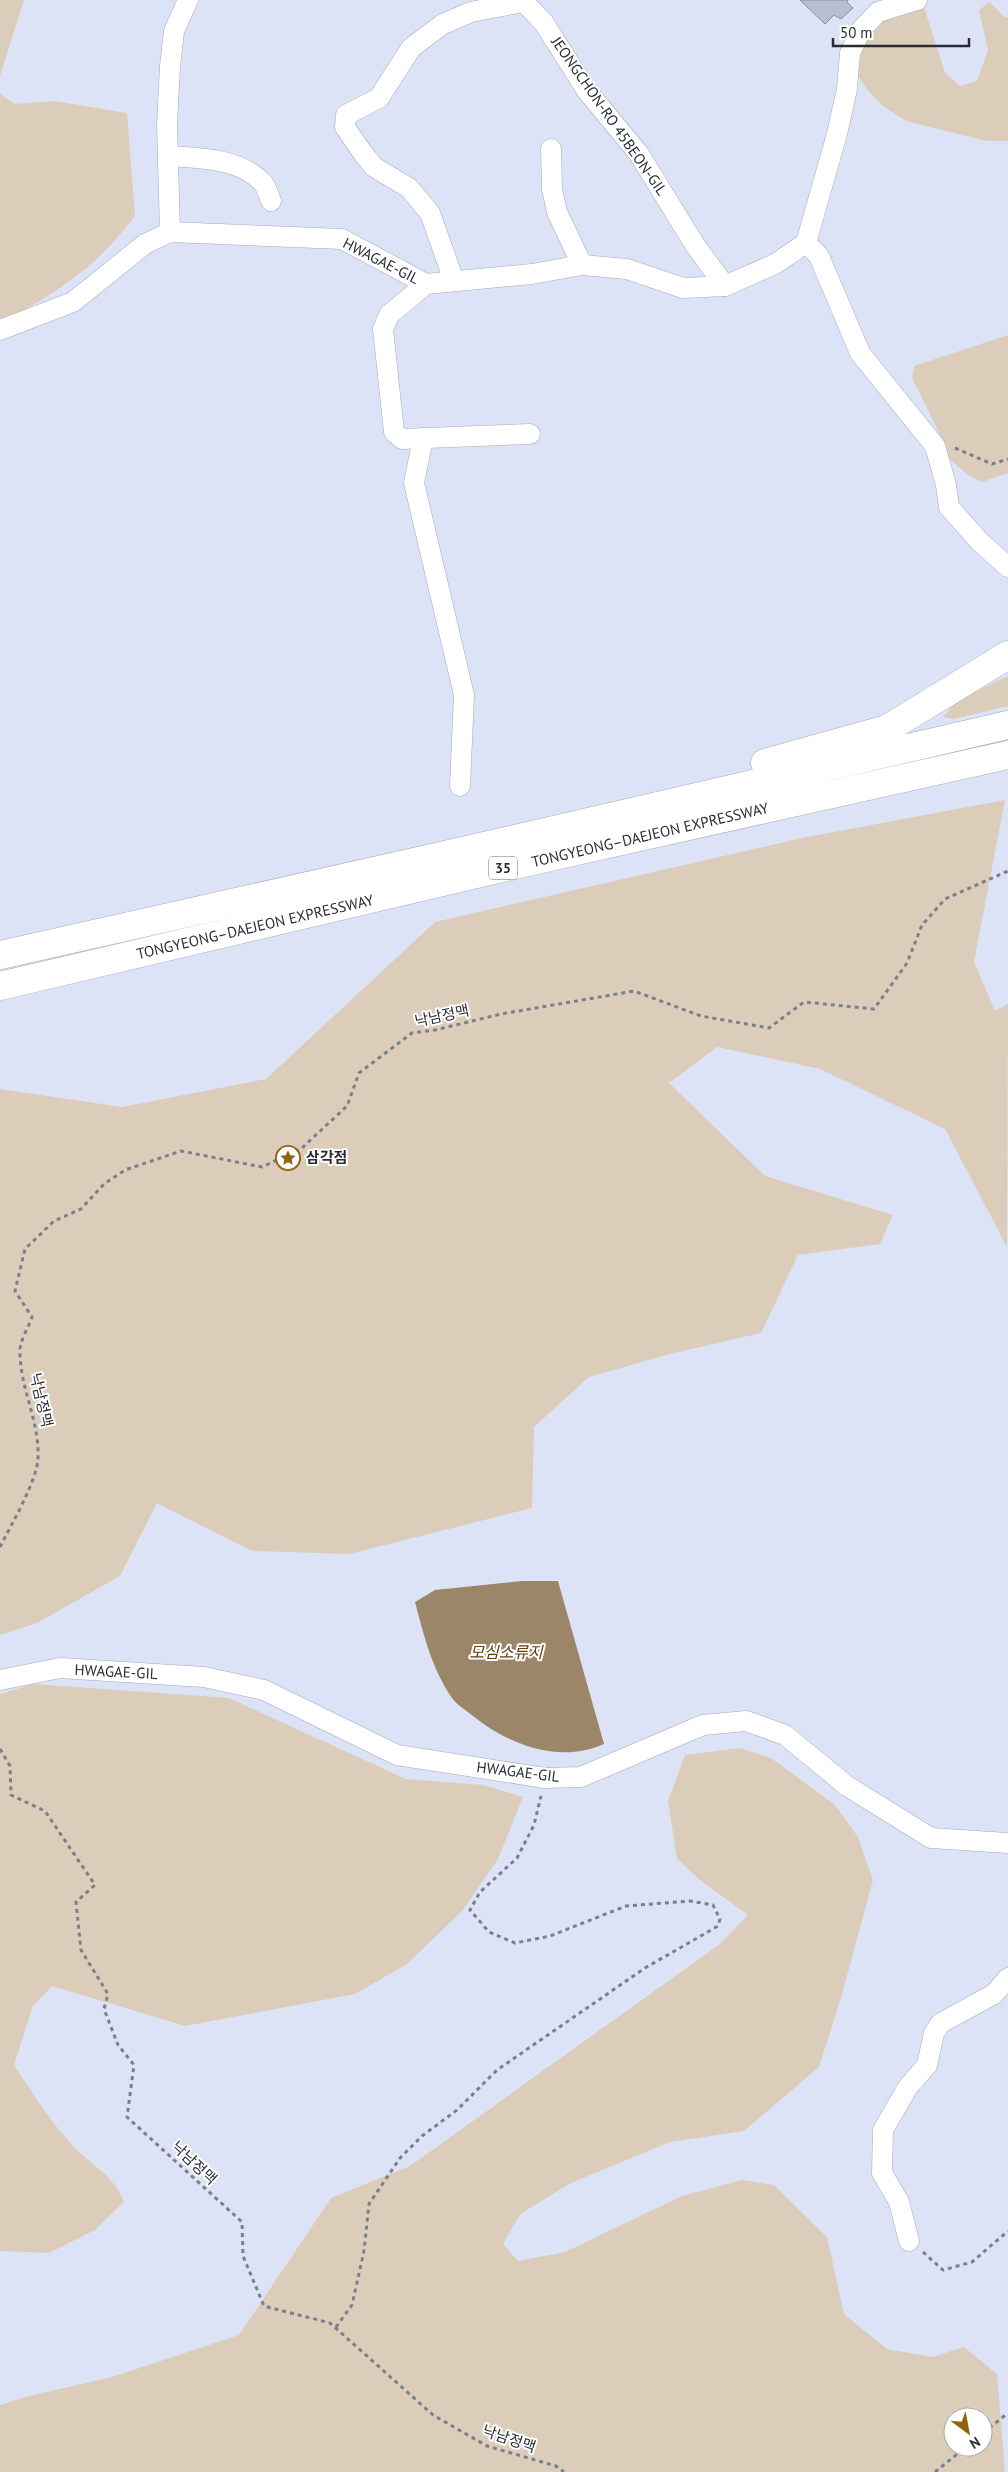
<svg xmlns="http://www.w3.org/2000/svg" width="1008" height="2472" viewBox="0 0 1008 2472" font-family="'PT Sans','Noto Sans KR',sans-serif">
  <style>
    .green { fill: #dccdba; fill-rule: evenodd }
    .water { fill: #9b8669 }
    .building { fill: #b8bed1; stroke: #8a8fa2 }
    .lines { fill: none; stroke-linecap: round; stroke-linejoin: round }
    .minor-casing { stroke: #a4a9bc; stroke-width: 21 }
    .highway-casing { stroke: #a4a9bc; stroke-width: 29 }
    .path { stroke: #7b7f8c; stroke-width: 3; stroke-dasharray: 4 4; stroke-linecap: butt }
    .minor { stroke: #fff; stroke-width: 20 }
    .highway { stroke: #fff; stroke-width: 28 }
    .labels { text-anchor: middle; stroke-width: 4; stroke-linejoin: round; paint-order: stroke }
    .shield { fill: #fff; stroke: #6a6b71; stroke-width: 1 }
    .shield-label { font-size: 14px; font-weight: bold; fill: #2a2c34 }
    .street-label { font-size: 15px; fill: #2a2c34; stroke: #fff }
    .poi-label { font-size: 15px; font-weight: bold; fill: #2a2c34; stroke: #fff; text-anchor: start }
    .water-label { font-size: 16px; font-style: italic; fill: #60410c; stroke: #fff }
  </style>
  <rect width="100%" height="100%" fill="#dde3f7"/>
  <g class="green">
    <polygon points="0,0 24,0 0,76"/>
    <polygon points="990,2 1005,18 1008,17 1008,141 987,141 906,121 883,106 867,89 854,70 855,48 888,16 924,7 945,73 960,86 977,81 988,50 979,10"/>
    <path d="M0,94l15,10 40,-3 72,12 8,103c-10,12 -20,25 -31,36 -21,22 -75,60 -104,68z"/>
    <polygon points="1008,335 1008,473 982,482 968,475 949,459 937,428 912,378 914,366"/>
    <polygon points="1008,676 1008,706 954,719 943,717 958,700"/>
    <polygon points="1005,800 974,962 995,1011 1008,1004 1007,1247 945,1129 820,1069 717,1047 669,1083 765,1176 893,1215 880,1244 798,1255 761,1333 670,1354 589,1377 534,1427 532,1508 349,1554 252,1551 157,1503 120,1576 37,1623 0,1635 0,1089 122,1107 266,1079 435,922 802,838"/>
    <path d="M33,1684l196,14 177,81 77,6 40,12 -25,62 -35,51 -56,54 -52,30 -170,32 -133,-40 -19,20 -19,59c19,29 38,59 62,84 19,19 38,27 48,53l-29,28 -46,23 -49,-2v-557z"/>
    <path d="M740,1748l31,10 64,47 23,32 15,43 -32,118 -22,69 -75,64 -74,11 -99,41 -51,31 -17,30 15,17 47,-9 117,-56 60,-16 32,5 53,52 17,77 43,35 45,8 32,-10 33,27 8,98h-1005v-67l29,-9 83,-19 127,-42 92,-137 79,-32 310,-222 28,-29 -48,-35 -23,-21 -9,-58 17,-46zM953,2417h30v30h-30z"/>
  </g>
  <path class="water" d="M522,1581h36l46,163c-45,20 -95,1 -131,-28 -7,-6 -16,-11 -21,-18 -20,-29 -28,-62 -37,-96l20,-12z"/>
  <polygon class="building" points="800,0 848,0 847,2 853,8 841,19 834,15 825,24"/>
  <g class="lines">
    <defs>
      <g id="minor">
        <polyline points="522,0 544,23 587,91 639,154 695,245 725,286"/>
        <polyline points="917,0 878,12 861,30 850,53 847,89 837,134 806,243 819,256 860,353 935,446 946,485 949,507 980,542 1008,567"/>
        <polyline points="551,149 552,189 557,212 582,265"/>
        <path d="M168,156c31,2 72,2 95,27 4,5 6,13 8,18"/>
        <polyline points="170,232 167,125 170,66 174,31 188,0"/>
        <polyline points="454,281 430,213 409,188 374,167 362,152 345,127 346,115 379,98 411,48 443,24 471,12 523,2"/>
        <polyline points="426,284 389,315 383,329 394,432 402,439 530,434"/>
        <polyline points="0,330 73,302 145,244 170,232 342,239 426,284 532,274 582,265 627,269 683,288 725,286 775,264 806,243"/>
        <polyline points="423,438 414,483 464,695 460,786"/>
        <polyline points="0,1680 60,1668 204,1677 264,1690 397,1755 545,1778 581,1777 703,1725 746,1721 785,1735 847,1786 931,1838 1008,1843"/>
        <polyline points="909,2241 899,2202 882,2173 883,2130 908,2087 927,2065 934,2033 941,2023 994,1994 1008,1978"/>
      </g>
      <g id="highway">
        <polyline points="765,763 887,729 1008,655"/>
        <polyline points="0,955 441,856 1008,725"/>
        <polyline points="0,986 536,860 1008,755"/>
      </g>
    </defs>
    <use href="#minor" class="minor-casing"/>
    <use href="#highway" class="highway-casing"/>
    <g class="path">
      <polyline points="955,448 992,464 1008,459"/>
      <path d="M0,1547c11,-22 36,-64 38,-88 2,-38 -19,-72 -18,-110 1,-10 9,-23 12,-32l-17,-26 10,-42 29,-28 27,-12 23,-25 21,-14 56,-19 81,16 40,-19 45,-42 12,-33 53,-40 23,-3 66,-16 133,-23 67,25 68,12 35,-26 70,7 33,-46 15,-38 23,-26 63,-28"/>
      <polyline points="0,1749 10,1766 11,1795 45,1811 95,1885 76,1902 81,1950 108,1994 104,2009 118,2045 134,2065 127,2117 242,2222 243,2256 264,2306 330,2323 433,2415 487,2446 556,2466 564,2472"/>
      <polyline points="923,2252 943,2270 972,2262 1008,2231"/>
      <polyline points="336,2327 352,2305 364,2251 369,2204 400,2158 422,2136 457,2110 497,2070 645,1968 718,1926 720,1919 713,1905 690,1901 626,1906 550,1936 515,1943 489,1932 470,1910 480,1892 517,1858 534,1825 541,1796"/>
      <polyline points="983,2433 1008,2413"/>
      <polyline points="935,2472 966,2447"/>
    </g>
    <use href="#minor" class="minor"/>
    <use href="#highway" class="highway"/>
  </g>
  <defs>
    <symbol id="sight-ring" viewBox="-11 -11 22 22"><circle r="9.5" fill="#fff" stroke="#926310" stroke-width="1.5"/><path d="M0-6L1.8-2.2L6-1.7L2.9 1.2L3.7 5.4L0 3.3L-3.7 5.4L-2.9 1.2L-6-1.7L-1.8-2.2Z" fill="#926310"/></symbol>
  </defs>
  <g fill-rule="evenodd">
    <use href="#sight-ring" x="274" y="1144" width="28" height="28"/>
  </g>
  <g class="labels">
    <rect class="shield" x="489" y="856.5" width="28" height="23" rx="4"/>
    <g class="shield-label">
      <text x="503" y="873">35</text>
    </g>
    <g class="street-label">
      <text transform="translate(609 116) rotate(55)" y="5">JEONGCHON-RO 45BEON-GIL</text>
      <text transform="translate(381 261) rotate(27)" y="5">HWAGAE-GIL</text>
      <text transform="translate(650 835) rotate(-13)" y="5">TONGYEONG–DAEJEON EXPRESSWAY</text>
      <text transform="translate(255 927) rotate(-13)" y="5">TONGYEONG–DAEJEON EXPRESSWAY</text>
      <text transform="translate(442 1016) rotate(-12)" y="5">낙남정맥</text>
      <text transform="translate(41 1400) rotate(77)" y="5">낙남정맥</text>
      <text transform="translate(116 1672) rotate(3)" y="5">HWAGAE-GIL</text>
      <text transform="translate(518 1772) rotate(7)" y="5">HWAGAE-GIL</text>
      <text transform="translate(194 2163) rotate(43)" y="5">낙남정맥</text>
      <text transform="translate(509 2439) rotate(19)" y="5">낙남정맥</text>
    </g>
    <g class="poi-label">
      <text x="306" y="1163">삼각점</text>
    </g>
    <g class="water-label">
      <text x="506" y="1658">모심소류지</text>
    </g>
  </g>
  <g transform="translate(968 2432) rotate(148)"><circle r="24" fill="#ffffff" stroke="#aaabae"/>
  <path d="M0-4L9 19L0 12L-9 19Z" fill="#926310"/>
  <text y="-8" font-size="14" font-weight="bold" text-anchor="middle" fill="#2a2c34">N</text>
  </g>
  <path d="M833 38v8h136v-8" fill="none" stroke="#2a2c34" stroke-width="2.5"/>
  <text x="840" y="38" font-size="15" fill="#2a2c34" stroke="#ffffff" stroke-width="4" paint-order="stroke">50 m</text>
</svg>
